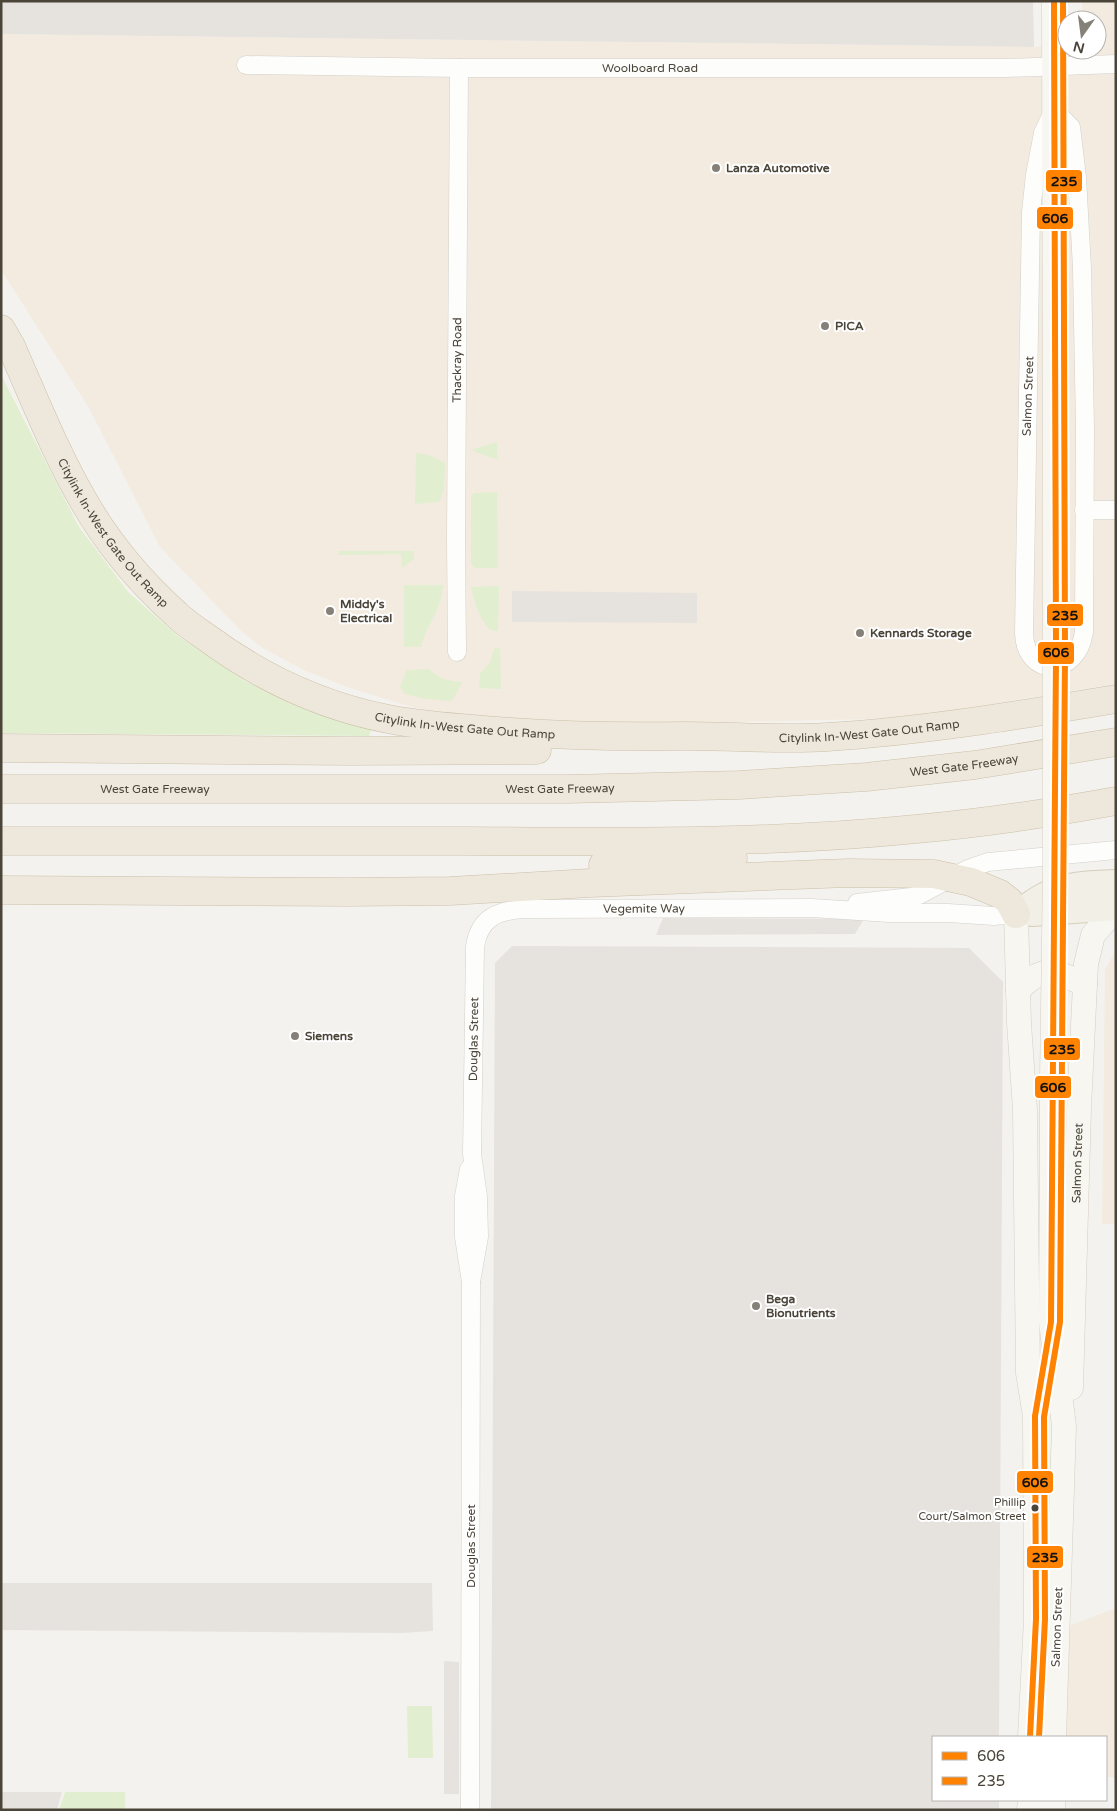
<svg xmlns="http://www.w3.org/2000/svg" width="1117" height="1811" viewBox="0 0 1117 1811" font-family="'Varela Round',sans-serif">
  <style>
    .commercial { fill: #f3ebdf }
    .industrial { fill: #e6e2de }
    .green { fill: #e1eecf }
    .parking { fill: #e6e3df }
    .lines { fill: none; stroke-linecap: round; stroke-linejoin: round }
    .street-casing { stroke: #d2d0cb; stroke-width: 19 }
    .secondary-casing { stroke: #d3cfc5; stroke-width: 25 }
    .primary-casing { stroke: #d6cebb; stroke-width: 28 }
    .highway-casing { stroke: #ccbfa9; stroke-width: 29 }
    .street { stroke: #fdfdfc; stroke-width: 18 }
    .secondary { stroke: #f7f6f1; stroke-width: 24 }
    .primary { stroke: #f2efe6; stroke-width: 26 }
    .highway { stroke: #ede8db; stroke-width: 28 }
    .secondary-bridge-casing { stroke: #d3cfc5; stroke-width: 25; stroke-linecap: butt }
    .secondary-bridge { stroke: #f7f6f1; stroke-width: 24 }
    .bus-1-casing { stroke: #fff; stroke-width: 10 }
    .bus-2-casing { stroke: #fff; stroke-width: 10 }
    .bus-1 { stroke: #ff8200; stroke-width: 6 }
    .bus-2 { stroke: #ff8200; stroke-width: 6 }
    .poi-dot { fill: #868178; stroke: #fff; stroke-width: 2 }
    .bus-dot { fill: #4b4439; stroke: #fff; stroke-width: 2 }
    .labels { text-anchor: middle; stroke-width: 4; stroke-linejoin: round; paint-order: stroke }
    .bus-label { font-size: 11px; fill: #4b4439; stroke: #fff; text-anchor: end }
    .street-label { font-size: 12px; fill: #4b4439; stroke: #fff }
    .poi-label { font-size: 12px; font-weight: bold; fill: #4b4439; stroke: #fff; text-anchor: start }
    .line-badge { stroke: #fff; stroke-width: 2 }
    .pale-badge-label { font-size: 14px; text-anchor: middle; font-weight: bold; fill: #111 }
  </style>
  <rect width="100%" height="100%" fill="#f4f2ee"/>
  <g class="commercial">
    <polygon points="1082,1 1116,1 1116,684 908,718 565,726 476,720 408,706 347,687 306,671 264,649 241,631 160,547 89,408 1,270 1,34 1034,47 1067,45 1067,50 1097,50 1097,20 1082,20"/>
    <polygon points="1116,950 1116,1224 1102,1224 1105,970"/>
    <polygon points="1116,1608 1116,1777 1106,1777 1106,1737 1064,1737 1066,1627"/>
  </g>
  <g class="industrial">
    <polygon points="1,1 1033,1 1034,47 1,34"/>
    <polygon points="512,946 969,948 1003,982 999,1737 933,1737 933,1800 999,1800 999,1810 491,1810 495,963"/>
  </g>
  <g class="green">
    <polygon points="1,375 79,527 129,593 178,636 245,681 310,710 372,727 369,736 1,733"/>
    <polygon points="497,442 497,459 489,457 471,450"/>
    <polygon points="416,453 429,455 445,463 444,489 439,502 415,504"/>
    <polygon points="497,492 498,568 475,568 471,564 471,497 474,493"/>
    <polygon points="339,551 414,551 414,559 402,568 401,554 338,555"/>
    <path d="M404,585h39c-1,24 -17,40 -22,62h-17z"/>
    <path d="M499,586l-1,45 -8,-1c-11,-12 -16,-28 -19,-43z"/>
    <polygon points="495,647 500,648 501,689 479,688 480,674 490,662"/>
    <path d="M429,669c10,10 19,12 33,13l-10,19 -27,-2 -20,-5 -5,-7 7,-17z"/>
    <polygon points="407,1706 432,1706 433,1758 408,1758"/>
    <polygon points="65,1792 125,1792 125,1810 59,1810"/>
  </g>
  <g class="parking">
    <polygon points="512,591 697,593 697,623 512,622"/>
    <polygon points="663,918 864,919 855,934 656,935"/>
    <polygon points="1,1583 432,1583 433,1631 401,1633 1,1630"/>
    <polygon points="444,1661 459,1662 459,1794 444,1794"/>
    <polygon points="1,1792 62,1792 57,1810 1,1810"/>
  </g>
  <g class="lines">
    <defs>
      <g id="street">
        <path id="s1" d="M246,65l213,3h547l110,-4"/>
        <path d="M1054,110l17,17 6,50 5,91 3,160 -1,204c-7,47 -59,45 -60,1l7,-421 4,-37 8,-42z"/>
        <polyline points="1084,510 1116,510"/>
        <path id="s2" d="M457,652l-1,-113 3,-471"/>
        <polyline points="857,903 911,897 919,895 968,869 988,862 1116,850"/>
        <polyline points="469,1169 464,1196 464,1237 471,1282 470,1810"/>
        <path id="s3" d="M471,1282l8,-45 -1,-41 -6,-42 3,-207c4,-30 24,-37 51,-38l286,-1 77,5h59l46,3 22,-2"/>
      </g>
      <g id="secondary">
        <polyline points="1054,1 1055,487"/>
        <polyline points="1016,914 1019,1023 1025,1110 1028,1373 1035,1416 1036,1619 1030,1737"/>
        <path d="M1018,990c26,-26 36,-19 67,-6"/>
        <polyline points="1052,1080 1051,1322 1064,1426 1054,1737"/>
        <path id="s4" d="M1071,1388l8,-280 7,-144 7,-29 23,-26"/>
        <polyline points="1029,1810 1030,1800"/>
        <polyline points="1053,1810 1053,1800"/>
      </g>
      <g id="primary">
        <polyline points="1032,913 1116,907"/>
        <path d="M1016,914c10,-6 20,-14 30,-19 22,-11 46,-11 70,-12"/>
      </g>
      <g id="highway">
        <path id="s5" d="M1,329l10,17c25,57 48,116 81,169 23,37 52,70 84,99 9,9 20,16 30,23 54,40 116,69 182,82 36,7 73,9 109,12 63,5 125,6 188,5 47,0 95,4 142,1 97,-6 193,-22 289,-38"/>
        <polyline points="1,748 350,751 537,750"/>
        <path id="s6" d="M1,789h566l172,-4 127,-8 109,-12 141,-23"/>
        <path d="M1,841c156,1 311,0 466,0 150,1 300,3 449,-12 67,-6 134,-16 200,-28"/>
        <polyline points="603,865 733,858"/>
        <polyline points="1,890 349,892 450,891 590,883 848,873 934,874 971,882 1000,894 1009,901 1016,914"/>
      </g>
    </defs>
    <use href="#street" class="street-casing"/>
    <use href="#secondary" class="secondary-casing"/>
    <use href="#primary" class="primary-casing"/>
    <use href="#highway" class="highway-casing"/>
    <use href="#street" class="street"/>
    <use href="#secondary" class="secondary"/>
    <use href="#primary" class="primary"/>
    <use href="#highway" class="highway"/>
    <defs>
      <polyline id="secondary-bridge" points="1052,1080 1055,871 1055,487"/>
    </defs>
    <use href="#secondary-bridge" class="secondary-bridge-casing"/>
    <use href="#secondary-bridge" class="secondary-bridge"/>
    <defs>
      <polyline id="bus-1" points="1030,1737 1036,1619 1035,1416 1051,1322 1056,654 1054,1"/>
      <polyline id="bus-2" points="1039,1737 1045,1619 1044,1417 1060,1322 1065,654 1063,1"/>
    </defs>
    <use href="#bus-1" class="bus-1-casing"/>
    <use href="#bus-2" class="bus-2-casing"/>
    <use href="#bus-1" class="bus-1"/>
    <use href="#bus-2" class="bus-2"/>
  </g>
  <g class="poi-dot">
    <circle cx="716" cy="168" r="5"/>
    <circle cx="825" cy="326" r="5"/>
    <circle cx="330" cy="611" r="5"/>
    <circle cx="860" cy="633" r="5"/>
    <circle cx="295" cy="1036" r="5"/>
    <circle cx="756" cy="1306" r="5"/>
  </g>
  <circle class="bus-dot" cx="1035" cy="1508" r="4.5"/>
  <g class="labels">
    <g class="bus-label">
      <text x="1026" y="1506">Phillip<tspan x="1026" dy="14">Court/Salmon Street</tspan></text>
    </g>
    <g class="street-label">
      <text dy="4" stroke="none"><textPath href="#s1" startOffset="404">Woolboard Road</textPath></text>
      <text dy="4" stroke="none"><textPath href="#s2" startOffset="292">Thackray Road</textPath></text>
      <text transform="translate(1028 396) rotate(-88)" y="4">Salmon Street</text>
      <text dy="4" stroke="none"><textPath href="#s5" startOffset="234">Citylink In-West Gate Out Ramp</textPath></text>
      <text dy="4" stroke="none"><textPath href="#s5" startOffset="654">Citylink In-West Gate Out Ramp</textPath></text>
      <text dy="4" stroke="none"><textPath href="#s5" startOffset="1059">Citylink In-West Gate Out Ramp</textPath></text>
      <text dy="4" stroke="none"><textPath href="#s6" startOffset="964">West Gate Freeway</textPath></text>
      <text dy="4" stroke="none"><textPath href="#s6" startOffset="559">West Gate Freeway</textPath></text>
      <text dy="4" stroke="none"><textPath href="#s6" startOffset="154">West Gate Freeway</textPath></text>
      <text dy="4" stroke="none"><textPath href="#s3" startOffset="525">Vegemite Way</textPath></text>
      <text dy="4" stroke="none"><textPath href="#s3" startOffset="244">Douglas Street</textPath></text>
      <text dy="4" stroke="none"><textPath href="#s4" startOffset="225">Salmon Street</textPath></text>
      <text transform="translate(471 1546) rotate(-90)" y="4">Douglas Street</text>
      <text transform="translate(1057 1627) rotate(-88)" y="4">Salmon Street</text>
    </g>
    <g class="poi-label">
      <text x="726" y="172">Lanza Automotive</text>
      <text x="835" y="330">PICA</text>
      <text x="340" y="608">Middy's<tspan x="340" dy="14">Electrical</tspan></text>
      <text x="870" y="637">Kennards Storage</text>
      <text x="305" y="1040">Siemens</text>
      <text x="766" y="1303">Bega<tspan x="766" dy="14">Bionutrients</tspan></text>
    </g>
  </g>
  <g class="line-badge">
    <rect x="1045" y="169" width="38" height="24" rx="5" fill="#ff8200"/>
    <rect x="1036" y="206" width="38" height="24" rx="5" fill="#ff8200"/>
    <rect x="1046" y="603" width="38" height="24" rx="5" fill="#ff8200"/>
    <rect x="1037" y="641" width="38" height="24" rx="5" fill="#ff8200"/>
    <rect x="1043" y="1037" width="38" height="24" rx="5" fill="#ff8200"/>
    <rect x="1034" y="1075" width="38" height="24" rx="5" fill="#ff8200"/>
    <rect x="1016" y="1470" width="38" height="24" rx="5" fill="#ff8200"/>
    <rect x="1026" y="1545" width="38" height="24" rx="5" fill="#ff8200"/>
  </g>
  <g class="pale-badge-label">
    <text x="1064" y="186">235</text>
    <text x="1055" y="223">606</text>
    <text x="1065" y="620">235</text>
    <text x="1056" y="657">606</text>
    <text x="1062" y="1054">235</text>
    <text x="1053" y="1092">606</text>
    <text x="1035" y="1487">606</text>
    <text x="1045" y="1562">235</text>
  </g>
  <rect width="1117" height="1811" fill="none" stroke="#4b4439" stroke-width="5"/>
  <rect x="932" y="1736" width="175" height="65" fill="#ffffff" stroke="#b7b4b0"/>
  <rect x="942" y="1752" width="25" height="8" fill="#ff8200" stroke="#b7b4b0"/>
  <text x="977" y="1761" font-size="15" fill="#4b4439">606</text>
  <rect x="942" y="1777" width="25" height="8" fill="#ff8200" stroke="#b7b4b0"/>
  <text x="977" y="1786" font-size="15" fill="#4b4439">235</text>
  <g transform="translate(1082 35) rotate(194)"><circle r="24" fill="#ffffff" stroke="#b7b4b0"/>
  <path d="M0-4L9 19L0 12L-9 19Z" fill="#868178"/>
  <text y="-8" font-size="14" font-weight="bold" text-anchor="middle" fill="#4b4439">N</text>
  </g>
</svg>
